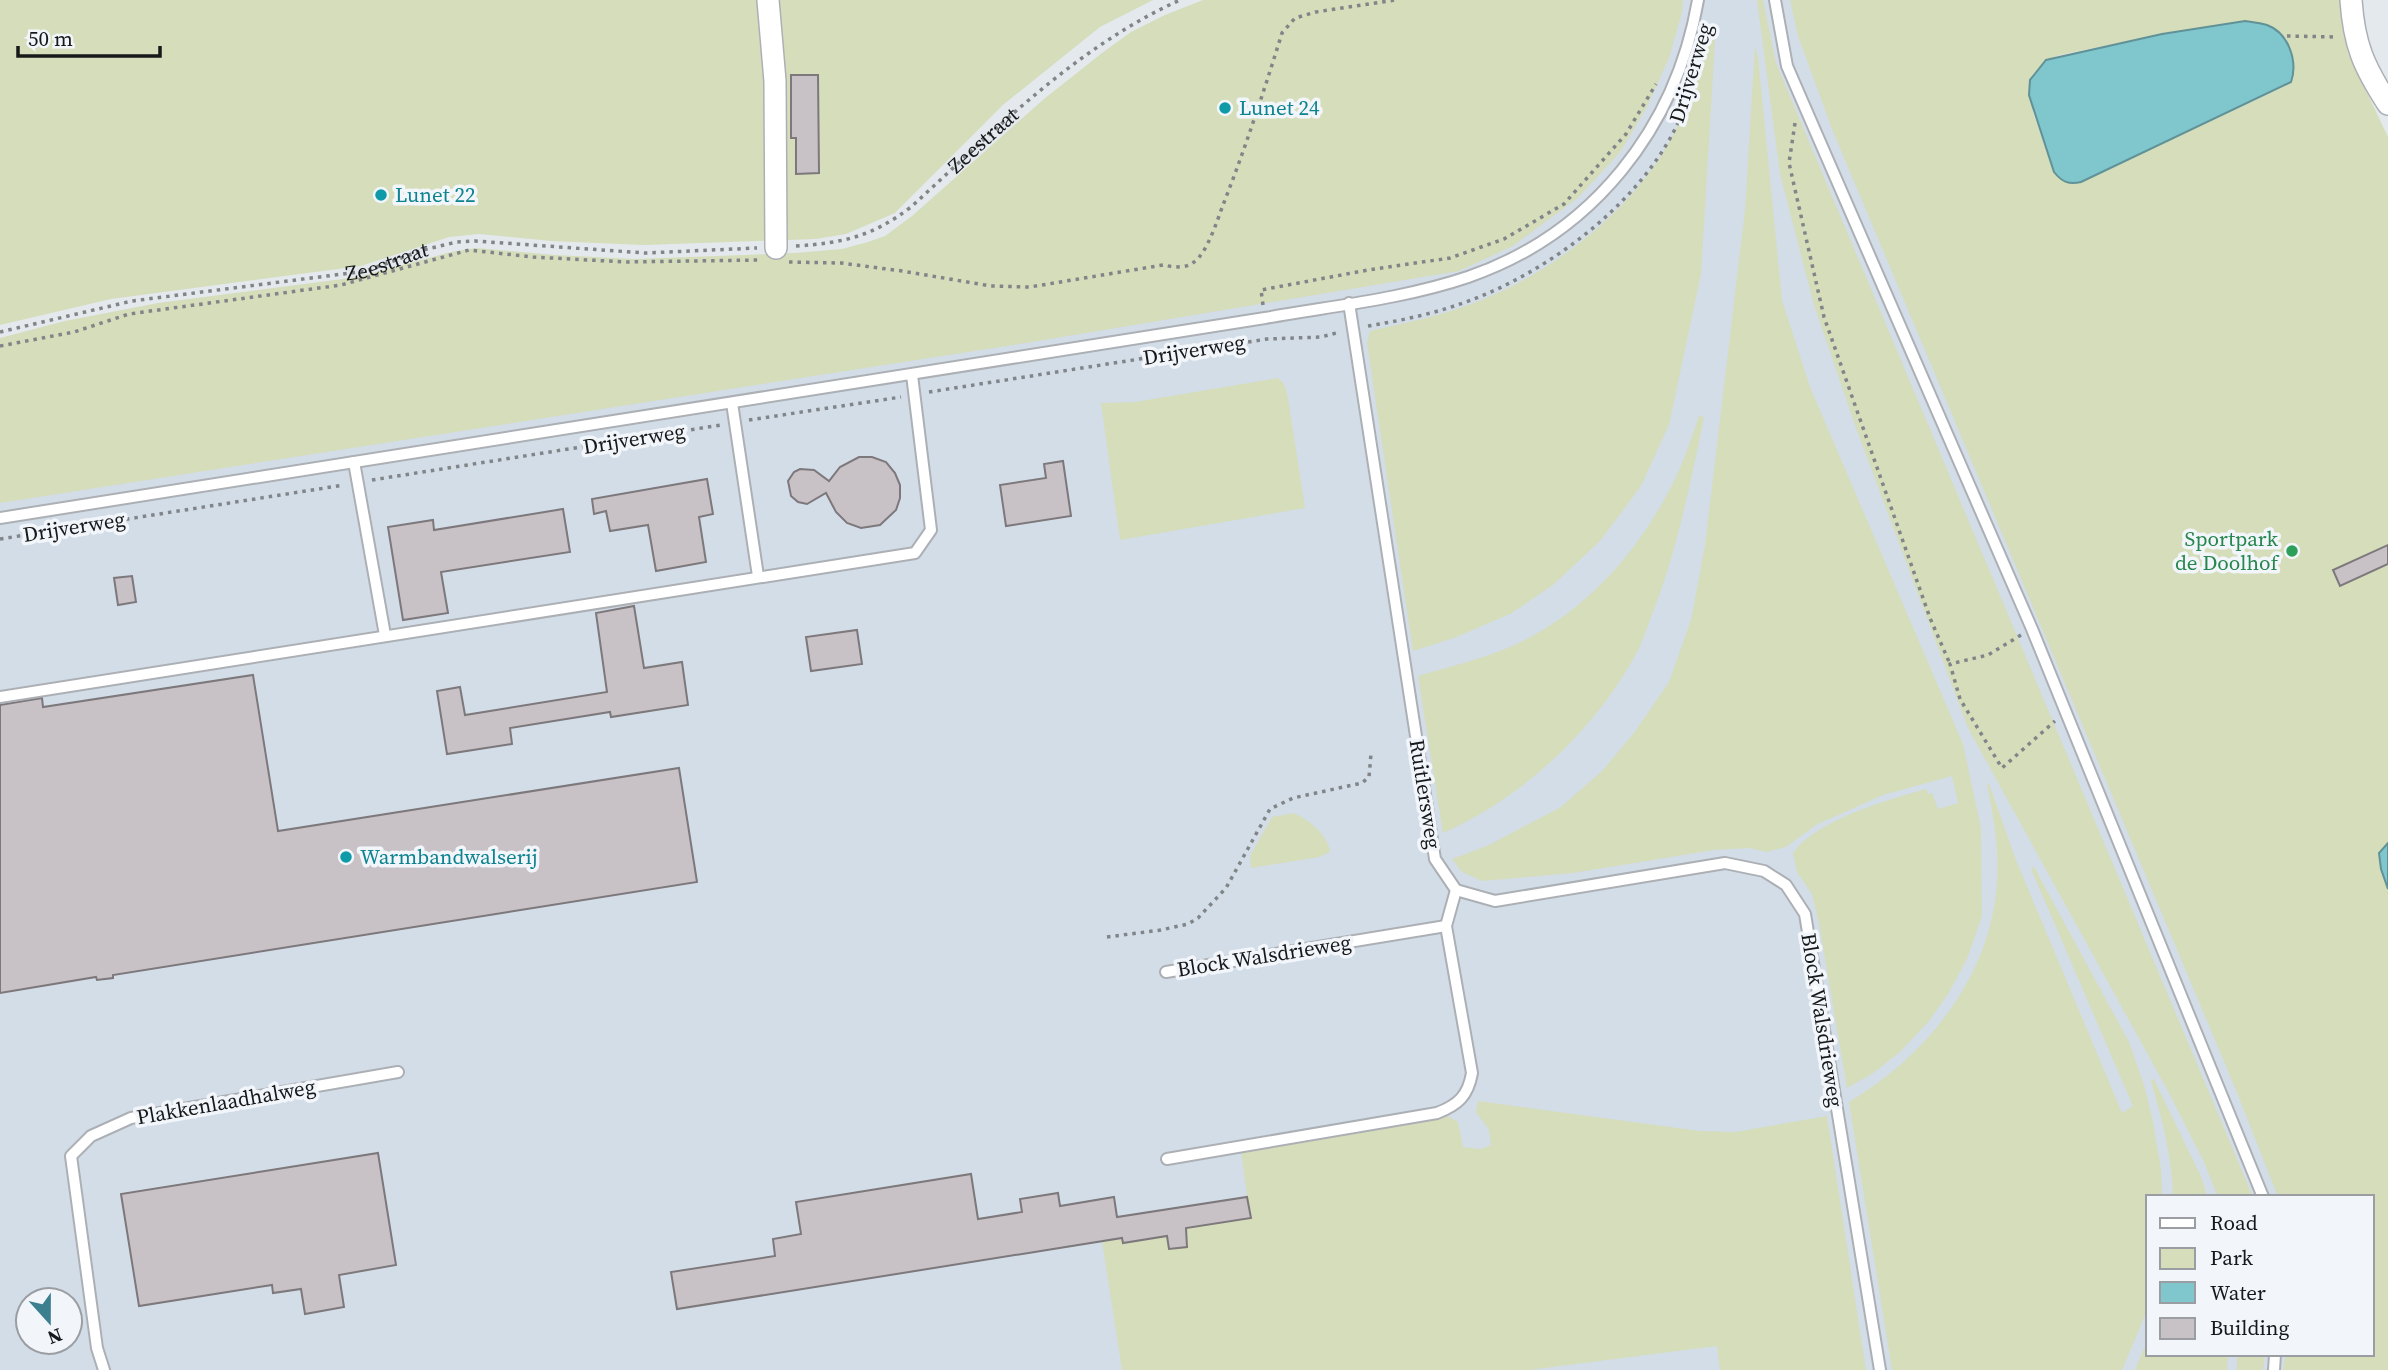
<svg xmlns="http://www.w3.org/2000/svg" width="2388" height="1370" viewBox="0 0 2388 1370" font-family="'Source Serif 4',serif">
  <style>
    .built { fill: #d3dde8; fill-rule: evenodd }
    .green { fill: #d5ddbb; fill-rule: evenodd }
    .water { fill: #7fc6cd; stroke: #609297; stroke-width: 2 }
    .building { fill: #c8c2c6; stroke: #7d787b; stroke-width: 2 }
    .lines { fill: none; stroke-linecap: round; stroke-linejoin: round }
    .service-casing { stroke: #acb0b5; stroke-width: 14 }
    .minor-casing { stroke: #acb0b5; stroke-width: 24 }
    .path { stroke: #818588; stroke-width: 3.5; stroke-dasharray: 3.5 5; stroke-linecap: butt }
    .service { stroke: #fff; stroke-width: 10 }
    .minor { stroke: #fff; stroke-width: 21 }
    .culture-dot { fill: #0f9aa8; stroke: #f2f6fb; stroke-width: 2.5 }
    .leisure-dot { fill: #2e9e5b; stroke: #f2f6fb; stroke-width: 2.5 }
    .labels { text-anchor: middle; stroke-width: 7; stroke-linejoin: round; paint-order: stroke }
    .street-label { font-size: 21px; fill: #161819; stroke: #f2f6fb }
    .culture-label { font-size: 21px; fill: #0d838f; stroke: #f2f6fb; text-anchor: start }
    .leisure-label { font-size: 21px; fill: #27864d; stroke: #f2f6fb; text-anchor: end }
  </style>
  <rect width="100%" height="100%" fill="#e4e9ee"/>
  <path class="built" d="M1678,0h127l483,1197h-140v157h175l-6,16h-2317v-878l166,-25zM28,1300h42v42h-42z"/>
  <g class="green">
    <polygon points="0,0 1153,0 1100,27 1004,104 895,213 846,234 816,239 644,245 551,241 479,234 449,237 361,266 111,299 0,325"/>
    <polygon points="1203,0 1683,0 1682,12 1669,58 1647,107 1621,151 1579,197 1513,246 1459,271 1032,342 0,503 0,338 65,321 158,303 358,277 451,252 476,248 555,255 634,259 795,253 842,249 868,242 885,236 912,216 1044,99 1102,53 1131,32 1165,15"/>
    <polygon points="1757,0 1763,0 1776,63 2253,1197 2218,1197 2204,1162 2168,1091 1968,728 1856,428 1814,305 1780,174"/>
    <path d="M1790,0h551l7,53 40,84v1233h-105l3,-16h86v-157h-94l-42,-107 -404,-961 -34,-93zM2245,21l23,4 10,6 7,55 -204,96 -8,2 -19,-12 -21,-60 -3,-32 16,-20 14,-5 102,-21z"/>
    <path d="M1716,24l-15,250 -32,151 -28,61 -41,55 -47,44 -41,28 -58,25 -41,13 -46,-308 3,-12c35,-8 70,-15 104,-28 79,-29 165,-97 202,-174 8,-16 13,-34 19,-50 6,-19 14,-37 21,-55z"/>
    <path d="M1755,46l3,11 24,243 28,87 153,357 18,84 1,88 -15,43 -19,35 -19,27 -29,31 -28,22 -25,14 -28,-165 -7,-29 -15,-22 -4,-19c23,-33 94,-53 133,-64l2,5 4,-1 6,16 20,-6 -6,-27 -69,19 -67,30 -30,22 -20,5 -16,-4 -36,2 -141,23 -91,8 -20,-9 -10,-13 35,-13 74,-39 41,-36 32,-38 35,-51 22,-62 14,-75 40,-335z"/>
    <polygon points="1278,378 1284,384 1288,398 1305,508 1120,540 1101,403 1135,402"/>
    <path d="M1699,416l5,1c-14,68 -27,135 -53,200 -5,13 -9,27 -16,39 -42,76 -113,142 -192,177l-25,-157c36,-11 74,-19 107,-36 68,-35 118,-95 151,-163 9,-19 16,-41 23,-61z"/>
    <path d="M1987,783l2,1 27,76 106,253 11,-7 -102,-237 3,-2 95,175 15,43 8,32 9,52 1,28h-14v111l-26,62h-230l-43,-268c87,-52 155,-143 148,-250 -1,-23 -6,-46 -10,-69z"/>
    <path d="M1294,813c15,7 34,22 36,39l-11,5 -68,11 -1,-12 22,-39z"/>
    <path d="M2154,1079l48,100 5,18h-34c-1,-41 -11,-78 -22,-116z"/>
    <polygon points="1478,1101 1700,1131 1735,1132 1827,1116 1866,1370 1720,1370 1717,1346 1529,1370 1122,1370 1102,1241 1250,1218 1241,1151 1406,1125 1447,1116 1458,1122 1463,1147 1481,1149 1491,1145 1489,1130 1476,1112"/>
    <polygon points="2148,1339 2148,1354 2228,1354 2227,1370 2135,1370"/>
    <polygon points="2237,1354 2265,1354 2263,1370 2237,1370"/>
  </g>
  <g class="water">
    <path d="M2245,21c7,1 16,2 22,4 22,8 31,37 24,57l-210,100c-12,3 -19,0 -27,-10l-25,-77 1,-15 16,-20 116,-26z"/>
    <polygon points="2388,843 2388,889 2381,869 2379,853"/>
  </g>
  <g class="building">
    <polygon points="791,75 818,75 819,173 796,174 796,138 791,138"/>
    <polygon points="859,457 872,457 886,462 895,473 900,485 900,498 896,510 880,525 861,528 847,523 836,512 826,493 807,504 798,502 791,496 788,481 794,472 800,469 814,470 829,481 840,467"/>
    <polygon points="1063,461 1071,516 1006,526 1000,485 1046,478 1044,464"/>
    <polygon points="707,479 713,514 699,517 706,562 656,571 648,525 610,531 606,511 594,514 592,499"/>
    <polygon points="563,509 570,552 441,572 448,613 403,620 388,527 433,520 434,530"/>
    <polygon points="2388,545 2388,564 2340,586 2333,570"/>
    <polygon points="132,576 136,602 118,605 114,578"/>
    <polygon points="634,606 644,668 682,662 688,705 611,717 610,712 510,728 512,744 447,754 437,691 460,687 465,715 607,692 596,613"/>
    <polygon points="857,630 862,664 811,671 806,637"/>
    <polygon points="253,675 278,831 679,768 697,882 113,975 113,978 97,980 96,977 0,993 0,705 42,698 43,707"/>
    <polygon points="378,1153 396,1265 339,1275 344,1307 305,1314 301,1289 273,1293 272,1285 139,1306 121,1194"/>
    <polygon points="971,1174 978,1219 1022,1212 1020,1199 1058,1193 1060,1206 1114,1197 1117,1217 1247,1197 1251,1218 1186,1228 1187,1247 1169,1249 1167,1236 1123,1243 1122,1238 677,1309 671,1272 775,1256 773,1239 801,1234 796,1202"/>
  </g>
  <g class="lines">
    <defs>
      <g id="service">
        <polyline points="1775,0 1787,66 2032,629 2263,1197"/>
        <polyline points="732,403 758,576"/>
        <polyline points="354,462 385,635"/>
        <path d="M0,518l1265,-200c67,-12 138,-19 203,-41 125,-43 208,-149 230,-277"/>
        <polyline points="0,697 915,553 931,530 912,375"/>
        <polyline points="1456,890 1495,901 1725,863 1764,871 1786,885 1805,914 1880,1370"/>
        <polyline points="1166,972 1446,926"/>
        <path d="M1167,1159l270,-46c21,-8 31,-17 35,-40l-26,-147 10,-36 -21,-31 -86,-556"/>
        <polyline points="104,1370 97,1348 71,1156 91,1136 131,1118 398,1072"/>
        <polyline points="2274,1370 2275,1354"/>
      </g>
      <g id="minor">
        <polyline points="768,0 775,81 776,248"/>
        <path d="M2351,0c3,45 13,67 37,104"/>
      </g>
    </defs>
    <use href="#service" class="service-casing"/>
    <use href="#minor" class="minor-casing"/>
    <g class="path">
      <polyline points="2287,36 2336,37"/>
      <polyline points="1795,123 1789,163 1824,317 1930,618 1950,664"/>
      <path id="s1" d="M796,246c48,-3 77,-10 115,-39 83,-76 165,-160 269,-207"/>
      <path d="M789,262l52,1 61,8 89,15 39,1 133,-22c10,2 23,4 31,-3 13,-9 23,-41 29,-57 22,-56 41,-114 59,-172l13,-15 21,-6 79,-12"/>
      <polyline points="1263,305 1261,290 1368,270 1450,258 1504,239 1564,204 1626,134 1656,84"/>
      <path d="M1368,326c30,-5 60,-11 89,-21 83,-27 177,-96 217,-174 10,-19 16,-40 22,-61"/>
      <path id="s2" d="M0,332l132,-31 234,-30 57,-21 34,-8 18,-1 170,12 112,-5"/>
      <polyline points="0,346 74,332 129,314 341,285 469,250 533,257 626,262 760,260"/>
      <polyline points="929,392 1267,339 1321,337 1340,332"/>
      <polyline points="749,420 901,397"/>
      <polyline points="372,480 721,425"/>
      <polyline points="0,539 344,485"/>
      <polyline points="2021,635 1988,655 1950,664 1960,699 2002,768 2055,721"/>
      <polyline points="1107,937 1161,930 1188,924 1198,918 1226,888 1270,809 1293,798 1362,783 1369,777 1371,754"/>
    </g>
    <use href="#service" class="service"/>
    <use href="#minor" class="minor"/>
  </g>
  <g class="culture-dot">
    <circle cx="1225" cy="108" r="7"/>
    <circle cx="381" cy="195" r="7"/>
    <circle cx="346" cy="857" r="7"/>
  </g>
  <circle class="leisure-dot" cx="2292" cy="551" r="7"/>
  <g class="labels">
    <g class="street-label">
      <text transform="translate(1691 73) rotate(-73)" y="7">Drijverweg</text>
      <text dy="7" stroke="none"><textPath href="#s1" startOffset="222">Zeestraat</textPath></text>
      <text dy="7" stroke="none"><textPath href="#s2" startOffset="394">Zeestraat</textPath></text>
      <text transform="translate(1194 350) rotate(-9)" y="7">Drijverweg</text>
      <text transform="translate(634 439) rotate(-9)" y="7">Drijverweg</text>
      <text transform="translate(74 527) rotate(-9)" y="7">Drijverweg</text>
      <text transform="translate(1425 794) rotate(81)" y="7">Ruitlersweg</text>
      <text transform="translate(1264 956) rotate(-9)" y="7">Block Walsdrieweg</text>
      <text transform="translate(1822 1020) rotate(81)" y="7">Block Walsdrieweg</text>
      <text transform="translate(226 1102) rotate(-10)" y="7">Plakkenlaadhalweg</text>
    </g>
    <g class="culture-label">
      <text x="1239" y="115">Lunet 24</text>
      <text x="395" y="202">Lunet 22</text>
      <text x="360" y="864">Warmbandwalserij</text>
    </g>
    <g class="leisure-label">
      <text x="2278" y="546">Sportpark<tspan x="2278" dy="24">de Doolhof</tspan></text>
    </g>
  </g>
  <rect x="2146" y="1195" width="228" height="161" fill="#f2f6fb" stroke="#9a9da1" stroke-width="2"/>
  <rect x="2160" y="1218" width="35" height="10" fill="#ffffff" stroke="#9a9da1" stroke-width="2"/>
  <text x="2210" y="1230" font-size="21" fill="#161819">Road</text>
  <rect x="2160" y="1248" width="35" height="21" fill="#d5ddbb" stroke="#9a9da1" stroke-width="2"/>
  <text x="2210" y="1265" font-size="21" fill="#161819">Park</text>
  <rect x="2160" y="1282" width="35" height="21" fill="#7fc6cd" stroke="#9a9da1" stroke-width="2"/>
  <text x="2210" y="1300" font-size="21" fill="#161819">Water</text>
  <rect x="2160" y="1318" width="35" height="21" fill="#c8c2c6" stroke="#9a9da1" stroke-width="2"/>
  <text x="2210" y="1335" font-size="21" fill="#161819">Building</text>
  <g transform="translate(49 1321) rotate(159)"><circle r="33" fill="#f2f6fb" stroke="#9a9da1" stroke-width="2"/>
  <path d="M0-5L12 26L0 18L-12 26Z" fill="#3c7f8f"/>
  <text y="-10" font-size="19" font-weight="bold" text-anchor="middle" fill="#161819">N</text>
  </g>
  <path d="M18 46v10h142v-10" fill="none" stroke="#161819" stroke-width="3.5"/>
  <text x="28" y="46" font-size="21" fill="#161819" stroke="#f2f6fb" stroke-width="5" paint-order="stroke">50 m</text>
</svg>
